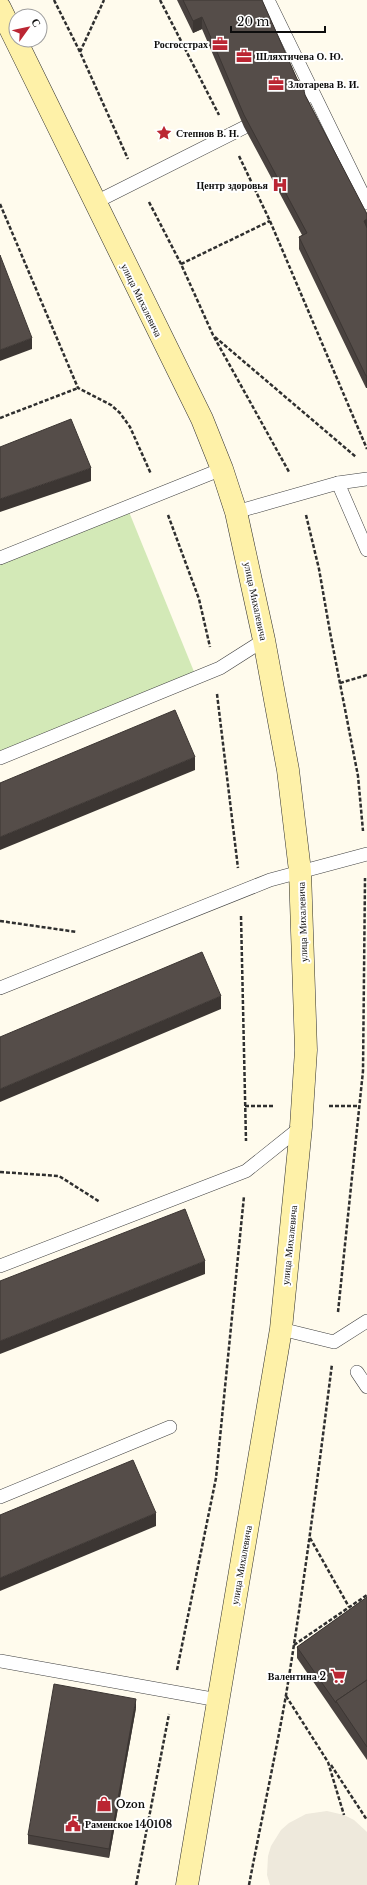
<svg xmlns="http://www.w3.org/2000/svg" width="367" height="1885" viewBox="0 0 367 1885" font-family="'Libre Baskerville',serif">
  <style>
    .green { fill: #d3e9b7 }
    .plaza { fill: #eee9dc }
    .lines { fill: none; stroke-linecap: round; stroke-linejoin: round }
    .service-casing { stroke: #404040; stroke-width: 14 }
    .secondary-casing { stroke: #2f2f2f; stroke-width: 23 }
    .path { stroke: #2f2f2f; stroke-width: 2.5; stroke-dasharray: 4 2; stroke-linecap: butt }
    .service { stroke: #fff; stroke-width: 13 }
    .secondary { stroke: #fef1a8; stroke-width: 22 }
    .wall { fill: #49423f }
    .shaded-wall { fill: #3c3633 }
    .building { fill: #554d49; stroke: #3c3633 }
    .labels { text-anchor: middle; stroke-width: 4; stroke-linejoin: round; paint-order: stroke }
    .poi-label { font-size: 10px; font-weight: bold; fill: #0d0d0d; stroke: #fff; text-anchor: start }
    .street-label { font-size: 10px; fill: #0d0d0d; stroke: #fff }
  </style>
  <rect width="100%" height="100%" fill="#fffbed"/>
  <polygon class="green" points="127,507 197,679 0,758 0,558"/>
  <polygon class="plaza" points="327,1811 344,1815 354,1820 367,1832 367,1885 270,1885 267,1875 268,1856 271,1846 281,1830 289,1823 306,1814"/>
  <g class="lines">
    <defs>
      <g id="service">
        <polyline points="268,0 367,203"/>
        <polyline points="291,104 313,94"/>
        <polyline points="94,203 259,120"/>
        <polyline points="338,483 367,550"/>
        <polyline points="236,512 338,483 367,479"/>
        <polyline points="0,558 222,469"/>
        <polyline points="0,758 220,668 264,640"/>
        <polyline points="0,988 270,880 367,854"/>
        <polyline points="0,1266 246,1171 301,1127"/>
        <polyline points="281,1329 334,1342 367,1321"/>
        <polyline points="357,1372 367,1387"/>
        <polyline points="0,1497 170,1427"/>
        <polyline points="0,1661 218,1700"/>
      </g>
      <polyline id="secondary" points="0,8 202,419 222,469 236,512 264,640 288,770 300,871 306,1050 301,1127 281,1329 187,1885"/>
    </defs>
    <use href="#service" class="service-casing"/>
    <use href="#secondary" class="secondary-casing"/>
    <g class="path">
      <polyline points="54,0 80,52 128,159"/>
      <polyline points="160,0 219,115"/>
      <polyline points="80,52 104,0"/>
      <polyline points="239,156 270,221 367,449"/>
      <polyline points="149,202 181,264 213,335 289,472"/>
      <polyline points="0,204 78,388 111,405 120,413 130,427 151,474"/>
      <polyline points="181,264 270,221"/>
      <polyline points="215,337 356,457"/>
      <polyline points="0,418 78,388"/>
      <polyline points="168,515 199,599 210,647"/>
      <polyline points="306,515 319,569 330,632 358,776 363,831"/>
      <polyline points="340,683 367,675"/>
      <polyline points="217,694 238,868"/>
      <polyline points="241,916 246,1141"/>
      <polyline points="0,921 77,932"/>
      <polyline points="245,1106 274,1106"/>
      <polyline points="329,1106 359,1106"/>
      <polyline points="0,1172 59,1176 100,1202"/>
      <polyline points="338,1312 363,1071 365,878"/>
      <polyline points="310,1538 349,1607"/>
      <polyline points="294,1645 367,1595"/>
      <polyline points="177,1670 216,1478 244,1196"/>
      <polyline points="286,1696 328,1762 344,1815"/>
      <polyline points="331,1765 367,1820"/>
      <polyline points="136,1885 169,1714"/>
      <path d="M249,1885c12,-63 26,-127 37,-190 18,-110 32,-220 46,-331"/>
    </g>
    <use href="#service" class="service"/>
    <use href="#secondary" class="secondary"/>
  </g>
  <g class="wall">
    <polygon points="177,0 262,0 297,79 367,214 366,388 299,249 299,237 302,235 244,127 202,29 193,33"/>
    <polygon points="367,1597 367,1760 336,1715 297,1658 297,1647"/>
    <polygon points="136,1708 109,1858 28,1844 28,1835"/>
  </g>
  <g class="shaded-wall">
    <polygon points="202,17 202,29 193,33 193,21"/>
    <polygon points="367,219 367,231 364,221"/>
    <polygon points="32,338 32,349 0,361 0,350"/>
    <rect x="366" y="376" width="1" height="12"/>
    <polygon points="91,468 91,481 0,512 0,499"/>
    <polygon points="195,757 195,770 0,850 0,837"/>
    <polygon points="221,996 221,1009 0,1102 0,1089"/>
    <polygon points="205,1261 205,1274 0,1354 0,1341"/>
    <polygon points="156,1513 156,1526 0,1591 0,1578"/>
    <polygon points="136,1699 136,1708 109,1858 109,1849"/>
  </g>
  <g class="building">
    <polygon points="183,0 262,0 297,79 303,86 305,95 367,214 367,219 364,221 367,228 367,376 366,376 299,237 307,233 244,115 202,17 193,21"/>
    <polygon points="0,255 32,338 0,350"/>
    <polygon points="71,419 91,468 0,499 0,447"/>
    <polygon points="175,710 195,757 0,837 0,783"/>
    <polygon points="202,952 221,996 0,1089 0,1037"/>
    <polygon points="185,1209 205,1261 0,1341 0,1281"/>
    <polygon points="133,1460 156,1513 0,1578 0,1515"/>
    <polygon points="367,1597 367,1680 336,1701 336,1703 297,1647"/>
    <polygon points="367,1680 367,1747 336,1701"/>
    <polygon points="54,1684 136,1699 109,1849 28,1835"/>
  </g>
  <defs>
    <symbol id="office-bare" viewBox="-9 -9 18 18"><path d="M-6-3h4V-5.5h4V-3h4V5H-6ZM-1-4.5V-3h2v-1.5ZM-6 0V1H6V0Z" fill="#bb2633" stroke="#fff" stroke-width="2.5" paint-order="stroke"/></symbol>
    <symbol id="sight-bare" viewBox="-9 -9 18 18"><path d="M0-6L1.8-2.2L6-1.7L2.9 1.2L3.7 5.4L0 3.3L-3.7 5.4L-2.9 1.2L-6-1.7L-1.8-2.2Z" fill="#bb2633" stroke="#fff" stroke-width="2.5" paint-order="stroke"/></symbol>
    <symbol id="hospital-bare" viewBox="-9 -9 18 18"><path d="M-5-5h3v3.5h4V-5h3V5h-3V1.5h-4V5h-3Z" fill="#bb2633" stroke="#fff" stroke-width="2.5" paint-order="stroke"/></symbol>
    <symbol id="supermarket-bare" viewBox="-9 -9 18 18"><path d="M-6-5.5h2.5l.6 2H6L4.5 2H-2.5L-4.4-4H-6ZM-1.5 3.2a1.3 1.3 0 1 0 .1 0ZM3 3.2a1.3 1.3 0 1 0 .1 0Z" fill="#bb2633" stroke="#fff" stroke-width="2.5" paint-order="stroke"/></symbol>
    <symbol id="shop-bare" viewBox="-9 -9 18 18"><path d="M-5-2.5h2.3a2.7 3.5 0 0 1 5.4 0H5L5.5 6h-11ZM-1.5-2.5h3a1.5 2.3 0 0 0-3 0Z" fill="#bb2633" stroke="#fff" stroke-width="2.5" paint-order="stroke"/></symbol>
    <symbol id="civic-bare" viewBox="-9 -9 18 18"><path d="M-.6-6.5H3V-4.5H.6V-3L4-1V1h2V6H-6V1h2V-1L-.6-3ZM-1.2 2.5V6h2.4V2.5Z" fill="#bb2633" stroke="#fff" stroke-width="2.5" paint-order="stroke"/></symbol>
  </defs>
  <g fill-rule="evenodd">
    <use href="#office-bare" x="209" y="33" width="22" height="22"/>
    <use href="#office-bare" x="233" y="45" width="22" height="22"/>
    <use href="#office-bare" x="265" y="73" width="22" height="22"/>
    <use href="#sight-bare" x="153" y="122" width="22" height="22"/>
    <use href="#hospital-bare" x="269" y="174" width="22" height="22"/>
    <use href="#supermarket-bare" x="327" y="1665" width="22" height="22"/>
    <use href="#shop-bare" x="93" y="1793" width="22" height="22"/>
    <use href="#civic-bare" x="62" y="1813" width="22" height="22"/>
  </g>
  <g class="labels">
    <g class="poi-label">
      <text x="208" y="48" text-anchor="end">Росгосстрах</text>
      <text x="256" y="60">Шляхтичева О. Ю.</text>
      <text x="288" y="88">Злотарева В. И.</text>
      <text x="176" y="137">Степнов В. Н.</text>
      <text x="268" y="189" text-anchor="end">Центр здоровья</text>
      <text x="326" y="1680" text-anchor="end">Валентина 2</text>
      <text x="116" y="1808">Ozon</text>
      <text x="85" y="1828">Раменское 140108</text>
    </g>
    <g class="street-label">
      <text transform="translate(142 300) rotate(64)" y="4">улица Михалевича</text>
      <text transform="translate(256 601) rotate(78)" y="4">улица Михалевича</text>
      <text transform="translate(302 922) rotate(-92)" y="4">улица Михалевича</text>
      <text transform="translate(289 1245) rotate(-84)" y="4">улица Михалевича</text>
      <text transform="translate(241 1565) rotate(-80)" y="4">улица Михалевича</text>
    </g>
  </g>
  <g transform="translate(28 28) rotate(57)"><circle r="19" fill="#ffffff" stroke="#9e9e9e"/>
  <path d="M0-3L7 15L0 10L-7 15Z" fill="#bb2633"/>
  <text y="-6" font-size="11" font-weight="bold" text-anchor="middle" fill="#0d0d0d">С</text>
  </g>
  <path d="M231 26v6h94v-6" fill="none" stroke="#0d0d0d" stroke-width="2"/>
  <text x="237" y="26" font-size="12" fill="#0d0d0d" stroke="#ffffff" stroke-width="3" paint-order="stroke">20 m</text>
</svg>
